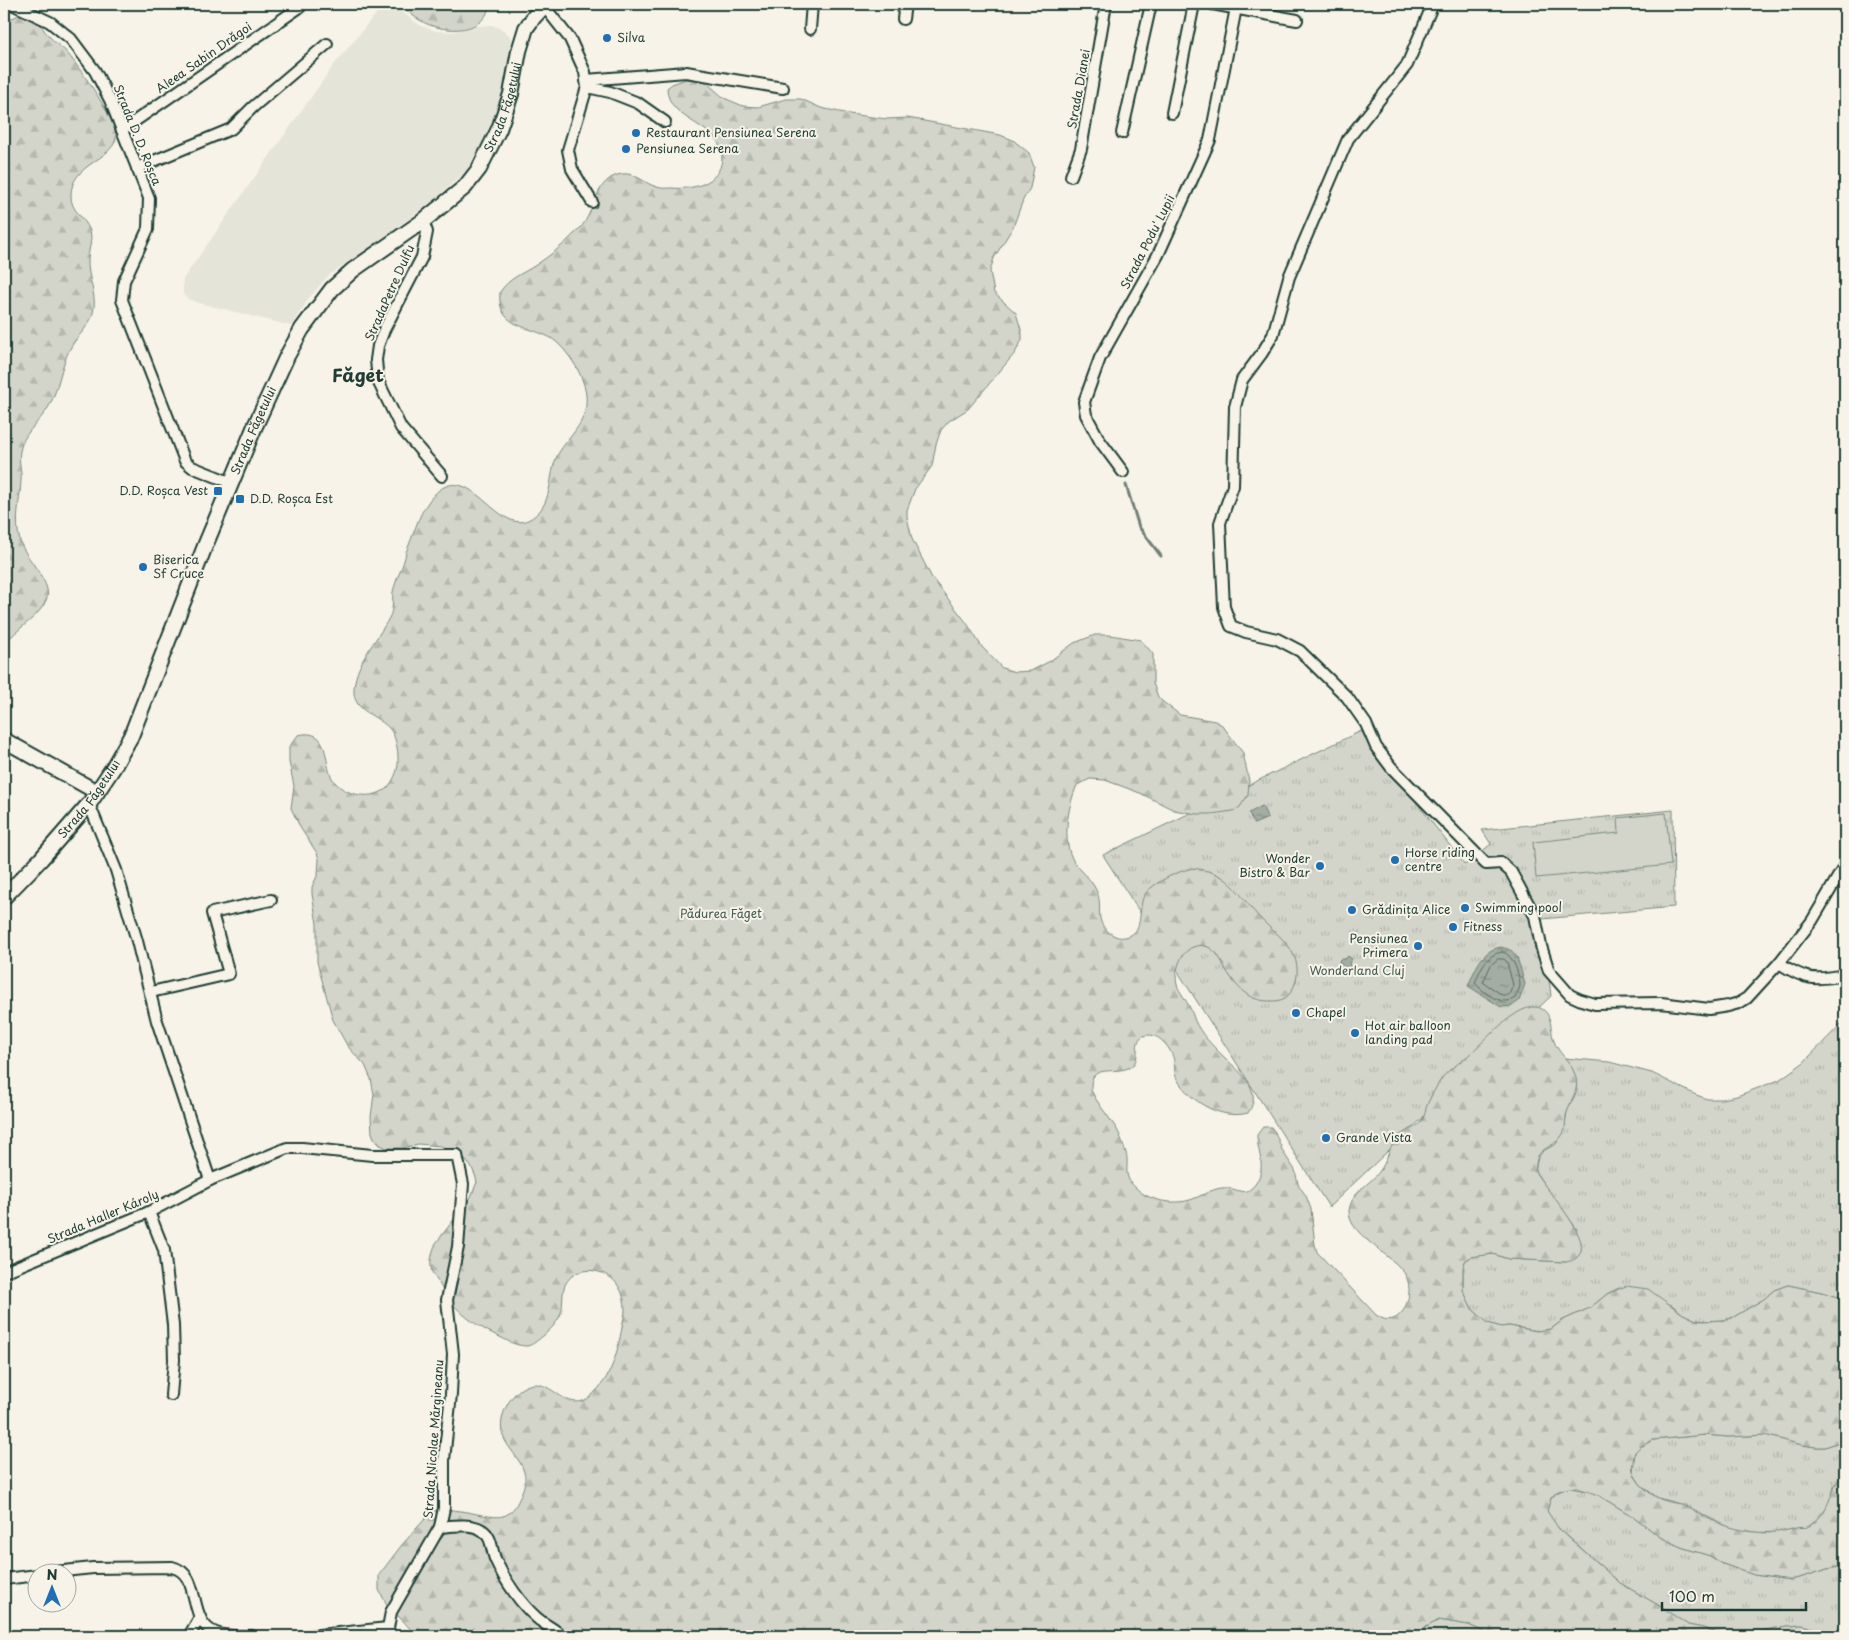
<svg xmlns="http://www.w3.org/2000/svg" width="1849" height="1640" viewBox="0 0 1849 1640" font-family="'Playpen Sans',sans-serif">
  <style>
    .built { fill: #e5e4d9 }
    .grass { fill: url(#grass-tufts); stroke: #79897f }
    .forest { fill: url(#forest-firs); stroke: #79897f }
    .pitch { fill: #d3d5ca; stroke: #79897f }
    .water { fill: url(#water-ripples); stroke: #6f8077 }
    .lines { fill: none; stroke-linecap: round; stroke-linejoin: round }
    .shore { stroke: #546a60; stroke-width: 1 }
    .stream { stroke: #6f8077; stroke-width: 3 }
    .street-casing { stroke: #1f3d34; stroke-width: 14 }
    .secondary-casing { stroke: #1f3d34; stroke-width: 18 }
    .street { stroke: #f7f3e8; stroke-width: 10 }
    .secondary { stroke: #f7f3e8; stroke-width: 14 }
    .poi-dot { fill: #1f6fb2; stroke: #f7f3e8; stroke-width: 2 }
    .labels { text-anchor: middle; stroke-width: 4; stroke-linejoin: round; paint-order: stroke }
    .poi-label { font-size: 12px; fill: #1f3d34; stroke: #f7f3e8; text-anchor: start }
    .street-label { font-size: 12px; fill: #1f3d34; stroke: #f7f3e8 }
    .park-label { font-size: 12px; fill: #435b52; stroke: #f7f3e8 }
    .district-label { font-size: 18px; font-weight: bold; fill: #1f3d34; stroke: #f7f3e8 }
  </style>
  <defs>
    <pattern id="grass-tufts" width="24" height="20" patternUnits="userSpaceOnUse" patternTransform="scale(1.25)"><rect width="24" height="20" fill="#d3d5ca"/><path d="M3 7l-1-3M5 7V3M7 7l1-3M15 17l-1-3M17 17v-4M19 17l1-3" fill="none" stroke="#b5b8ae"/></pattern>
    <pattern id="forest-firs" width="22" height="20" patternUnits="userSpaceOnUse" patternTransform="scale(1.25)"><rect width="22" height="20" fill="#d3d5ca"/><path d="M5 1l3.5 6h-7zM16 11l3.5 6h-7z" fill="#b5b8ae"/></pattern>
    <pattern id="water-ripples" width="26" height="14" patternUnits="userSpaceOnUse" patternTransform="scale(1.25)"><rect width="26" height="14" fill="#a4ada3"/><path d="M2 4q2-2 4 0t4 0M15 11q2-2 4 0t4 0" fill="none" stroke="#858e86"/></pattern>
  </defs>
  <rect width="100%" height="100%" fill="#f7f3e8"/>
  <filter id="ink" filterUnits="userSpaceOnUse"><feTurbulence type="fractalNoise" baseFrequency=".02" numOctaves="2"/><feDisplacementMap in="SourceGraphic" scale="10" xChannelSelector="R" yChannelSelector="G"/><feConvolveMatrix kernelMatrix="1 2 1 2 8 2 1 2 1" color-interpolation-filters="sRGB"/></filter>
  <g filter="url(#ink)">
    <polygon class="built" points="384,4 391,4 421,26 436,31 452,32 478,26 492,25 504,30 509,35 512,42 512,48 503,92 485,139 466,171 431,203 327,277 309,298 291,326 199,303 188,299 183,294 183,279 333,66"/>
    <g class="grass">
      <polygon points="1361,731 1465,865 1491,844 1482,830 1673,810 1674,907 1542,919 1551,996 1329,1207 1103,855"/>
      <polygon points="1845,1020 1845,1299 1821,1292 1788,1285 1774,1290 1764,1299 1732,1318 1725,1320 1703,1321 1696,1320 1683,1314 1672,1305 1619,1288 1607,1294 1590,1308 1563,1320 1551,1329 1537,1331 1509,1326 1501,1327 1488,1323 1472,1309 1463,1290 1463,1268 1465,1261 1471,1257 1493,1254 1508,1259 1566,1262 1577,1229 1551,1195 1535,1171 1538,1157 1543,1151 1556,1144 1565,1125 1567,1111 1577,1091 1573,1070 1565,1058 1609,1062 1652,1073 1694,1094 1707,1099 1723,1099 1737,1096 1779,1080 1803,1063"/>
      <polygon points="1705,1435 1728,1437 1765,1435 1802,1445 1817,1447 1825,1447 1845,1440 1845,1472 1834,1486 1831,1501 1827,1507 1812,1524 1805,1528 1798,1528 1777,1533 1762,1533 1733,1529 1680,1504 1658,1498 1641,1485 1633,1473 1635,1452 1640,1447 1653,1440"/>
      <path d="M1570,1488l22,4 6,3 39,24 23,18 21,10 29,9 13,8 31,11 37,5 15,-4 21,-7 18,-3v70h-15l-7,-5 -21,-6 -14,1 -44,8 -14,1 -13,-2 -14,-5 -15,-3 -30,-20 -38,-22 -66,-59 -7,-13c2,-14 9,-20 23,-23z"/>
      <polygon points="1439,1620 1469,1625 1489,1634 1527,1632 1534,1632 1543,1636 1418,1636 1426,1627"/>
    </g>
    <g class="forest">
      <path d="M400,4h91c-2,3 -3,7 -5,11 -13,21 -51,16 -68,4 -7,-4 -12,-10 -18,-15z"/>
      <path d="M21,14c6,1 11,3 17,7 4,4 6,11 11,15 5,7 14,11 19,18 11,13 51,69 48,84 -4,22 -45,26 -45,57 -1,16 14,22 19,36 3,10 -2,19 -2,29 -1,18 10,35 5,53 -3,13 -16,23 -22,34 -11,18 -12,46 -25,64 -9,13 -23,23 -26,40 -2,10 2,20 1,30 -1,21 -7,39 -1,60 5,17 32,41 27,57 -7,20 -31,30 -43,47v-616l4,-9z"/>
      <path d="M686,79l15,1 7,4 16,14 19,8 15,1 28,-8h15l20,9 28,6 38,5 21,-1 92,17 13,5 16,13 5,14 -4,21 -7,12 -10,27 -19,31 -4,13 4,22 22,20 6,20v7l-7,13 -47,56 -19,12 -8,9 -5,14 -4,22 -17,23 -8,21v7l5,22 20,39 34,44 16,25 20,21 13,4 16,-1 19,-10 24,-18 21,-8h15l31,5 12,14v29l5,14 5,5 17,13 35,6 7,4 21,28 6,28 -1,14 -8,12 -7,4 -22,3h-15l-22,-4 -34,-17 -35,-13 -15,-1 -13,6c-9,21 -16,56 -3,77 7,9 17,17 22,28 9,17 -5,32 17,45 4,2 7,3 12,2 19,-3 13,-26 18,-39 5,-13 33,-26 46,-29 7,-2 12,1 19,2 26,7 35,30 52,47 12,13 27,21 34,38 5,11 4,24 -2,34 -4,8 -11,11 -19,11 -24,1 -35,-12 -47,-31 -4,-8 -8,-17 -16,-22 -7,-4 -16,-3 -22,2 -5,4 -7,8 -9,13 -7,23 0,25 10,43 3,5 4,10 6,15 6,13 17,24 27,34 15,15 43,34 26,58 -26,7 -57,-10 -71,-34 -3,-6 -2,-12 -3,-18 -2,-11 -13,-26 -25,-26 -24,1 2,32 -29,35 -17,2 -30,-2 -29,20 6,13 15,23 23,35 6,8 9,19 12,28 4,14 -5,22 10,35 13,13 36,17 54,12 10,-3 21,-11 32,-12 15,-2 22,12 34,-5 11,-17 1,-31 1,-48l6,-8h8l4,5 8,20 12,18 3,14 8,12 5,13 4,36 2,7 59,63c24,18 40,-19 30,-39 -10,-21 -65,-43 -56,-70 4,-15 20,-22 29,-34 9,-11 9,-25 20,-36 7,-6 16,-7 22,-14 3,-4 4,-9 5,-14 3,-9 9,-19 14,-27 6,-10 16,-15 25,-23 15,-11 54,-59 75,-50 13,5 10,23 14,33 3,9 10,15 15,22 16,25 3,29 -3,53 -1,6 0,12 -3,18 -7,12 -20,13 -25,22 -2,4 -2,10 -3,15 9,19 76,83 31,91l-58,-3 -15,-5 -22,3 -6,4 -2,7v22l9,19 16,14 13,4 8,-1 28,5 14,-2 12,-9 27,-12 17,-14 19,-8 22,3 35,25 13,6 7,1 22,-1 7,-2 32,-19 10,-9 14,-5 33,7 24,7v141l-20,7h-8l-15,-2 -37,-10 -37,2 -23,-2 -52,5 -13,7 -5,5c-2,7 -4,16 -1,22 5,12 19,23 31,27 6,2 13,2 19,4 6,3 11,7 17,10 29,15 62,23 95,13 4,-1 8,0 11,-1 25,-12 21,-39 38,-55v94l-18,3 -21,7 -15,4 -37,-5 -31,-11 -13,-8 -29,-9 -21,-10 -23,-18 -39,-24 -20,-7h-8l-14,4 -5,6 -4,13 12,18 61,54 38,22 30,20 15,3 14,5 13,2 14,-1 44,-8 14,-1 21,6 7,5h-287l-9,-4h-7l-38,2 -20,-9 -30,-5 -13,7 -8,9h-1001l-31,-33 -7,-13v-15l22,-29 31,-35c14,-3 31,0 45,3 22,4 33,7 43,-17 3,-8 7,-16 4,-25 -4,-14 -16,-23 -21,-36 -7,-18 9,-50 31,-52 18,-1 30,23 49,17 4,-1 8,-5 12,-9 18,-18 22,-40 27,-64 1,-7 3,-13 3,-19 0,-7 -2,-16 -6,-22 -5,-9 -14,-14 -24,-16 -16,-3 -31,6 -32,23 -1,8 0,15 -3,22 -4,8 -11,15 -17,20 -5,4 -10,9 -16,10 -9,0 -18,-4 -25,-8 -27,-12 -48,-27 -62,-53 -2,-4 -6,-8 -8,-13 -3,-9 0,-20 4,-29l35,-46 6,-15 -2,-7 -3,-7 -10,-12 -21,-10 -23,-2 -15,4h-16l-7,-3 -5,-5 -3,-7 -1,-16 3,-23 -3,-15 -6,-14 -17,-18 -15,-27 -16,-58v-38l-5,-30v-7l6,-13 1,-15 -2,-6 -16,-24 -10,-21 3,-22 -5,-24v-15l9,-12c33,-8 25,27 34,43 10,18 43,24 57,8 6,-8 10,-18 9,-28 0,-8 -2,-19 -6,-26 -9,-15 -37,-19 -38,-39 -1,-28 23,-52 35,-75 5,-9 3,-17 4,-26 3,-14 11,-26 13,-40 8,-17 11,-35 23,-51 37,-51 66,34 99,19 27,-13 19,-45 30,-66 10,-17 26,-28 28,-49 2,-17 -7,-36 -17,-49 -6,-8 -13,-16 -22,-20 -23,-11 -50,-10 -47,-44 9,-14 22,-18 36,-27 13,-9 27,-19 38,-31 6,-5 11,-11 14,-18 8,-16 12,-39 34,-42 13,-2 23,10 35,13 5,2 10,1 15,1 20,2 48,-4 50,-29 3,-35 -55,-36 -55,-71l5,-4z"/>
    </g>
    <polygon class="pitch" points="1666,813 1671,865 1536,878 1533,842 1619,833 1618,818"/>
    <g class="water">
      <polygon points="1262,806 1268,818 1254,824 1249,813"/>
      <path d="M1501,947l10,3 6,7 8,27 -6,17 -7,5 -11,1 -33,-21c7,-16 13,-36 33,-39z"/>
      <polygon points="1348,956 1352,959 1349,963 1350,967 1347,969 1339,962 1340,959 1345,959"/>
    </g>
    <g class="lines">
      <g class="shore">
        <path d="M1502,952c11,1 18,24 18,34 -1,4 -3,8 -5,12 -13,9 -31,-5 -40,-15 5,-13 11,-29 27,-31z"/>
        <polygon points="1498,959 1504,959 1507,962 1513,985 1509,995 1502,995 1483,982 1491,965"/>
      </g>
      <polyline class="stream" points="1126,485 1139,527 1161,556"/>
      <defs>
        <g id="street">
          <polyline points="12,4 50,22 71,39 95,71 110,100 149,198 148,229 124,281 122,300 185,461 192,467 232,483"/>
          <polyline points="1212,4 1297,20"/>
          <polyline points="1433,4 1407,65 1348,139 1289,277 1273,335 1262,353 1242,380 1235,407 1233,486 1220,523 1224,607 1231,626 1246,632 1277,639 1300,651 1347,697 1366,724 1376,747 1391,767 1486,864 1501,863 1511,872 1535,916 1541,946 1549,971 1570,995 1581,1000 1595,1004 1661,1003 1709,1009 1728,1006 1739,1003 1747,998 1779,963 1812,921 1845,865"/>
          <polyline points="544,6 570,39 585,72 587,87 568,150 572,169 592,202"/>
          <polyline points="903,19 905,4"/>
          <polyline points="810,29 812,4"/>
          <polyline points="586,80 686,72 783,88"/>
          <polyline points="587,87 610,92 638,103 665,122"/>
          <polyline points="1172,113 1194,4"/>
          <polyline points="122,130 300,7"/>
          <polyline points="1122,133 1151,4"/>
          <polyline points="137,168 231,129 253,107 327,44"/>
          <polyline points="1071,176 1081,149 1106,4"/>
          <polyline points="423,221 427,232 422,257 384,330 378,346 376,360 378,381 401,428 442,476"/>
          <polyline points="1123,472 1100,441 1086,415 1084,402 1100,358 1158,255 1210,140 1236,8"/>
          <polyline points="89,804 116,870 137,941 157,1021 210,1180"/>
          <path d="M1779,963c26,17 35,18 66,12"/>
          <polyline points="151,992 229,974 212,913 271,900"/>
          <polyline points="149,1212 164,1250 173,1325 174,1360 171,1395"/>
          <polyline points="4,1272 149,1212 210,1180 287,1148 302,1148 372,1155 457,1155 463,1184 458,1247 447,1300 453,1354 451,1394 444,1460 444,1508 440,1527 391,1612 388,1628 390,1636"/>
          <path d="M440,1527c12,-1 31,-4 42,3 11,7 9,21 14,31 9,20 25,43 41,57 8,7 18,11 25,18"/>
          <path d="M54,1572l39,-4 79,-1c31,7 14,55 44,66 10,4 24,3 35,3"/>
          <polyline points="4,1579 38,1575"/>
          <polyline points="189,1636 200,1617"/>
          <polyline points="309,1636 388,1628"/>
        </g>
        <g id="secondary">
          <polyline points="4,740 97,792"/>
          <path id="s1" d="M4,897l37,-38 48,-55 24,-36 18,-32 74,-190 50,-120 32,-70 15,-27 30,-40 21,-19 70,-49 42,-34 14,-18 20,-40 12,-35 8,-43 7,-23 8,-11 12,-13"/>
        </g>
      </defs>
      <use href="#street" class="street-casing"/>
      <use href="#secondary" class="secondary-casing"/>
      <use href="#street" class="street"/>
      <use href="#secondary" class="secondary"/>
    </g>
  </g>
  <g class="poi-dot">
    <circle cx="607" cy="38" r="5"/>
    <circle cx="636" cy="133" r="5"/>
    <circle cx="626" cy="149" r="5"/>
    <rect x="213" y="486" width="10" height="10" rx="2.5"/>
    <rect x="235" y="494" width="10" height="10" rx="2.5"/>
    <circle cx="143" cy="567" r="5"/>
    <circle cx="1395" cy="860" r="5"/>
    <circle cx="1320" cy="866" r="5"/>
    <circle cx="1465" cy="908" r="5"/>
    <circle cx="1352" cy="910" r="5"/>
    <circle cx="1453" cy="927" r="5"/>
    <circle cx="1418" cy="946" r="5"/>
    <circle cx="1296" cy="1013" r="5"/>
    <circle cx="1355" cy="1033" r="5"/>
    <circle cx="1326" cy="1138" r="5"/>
  </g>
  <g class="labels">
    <g class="poi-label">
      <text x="617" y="42">Silva</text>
      <text x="646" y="137">Restaurant Pensiunea Serena</text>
      <text x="636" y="153">Pensiunea Serena</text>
      <text x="208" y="495" text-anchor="end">D.D. Roșca Vest</text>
      <text x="250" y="503">D.D. Roșca Est</text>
      <text x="153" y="564">Biserica<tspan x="153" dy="14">Sf Cruce</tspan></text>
      <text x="1405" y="857">Horse riding<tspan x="1405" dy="14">centre</tspan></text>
      <text x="1310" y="863" text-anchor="end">Wonder<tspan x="1310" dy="14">Bistro &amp; Bar</tspan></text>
      <text x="1475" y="912">Swimming pool</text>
      <text x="1362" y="914">Grădinița Alice</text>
      <text x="1463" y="931">Fitness</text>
      <text x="1408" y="943" text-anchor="end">Pensiunea<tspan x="1408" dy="14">Primera</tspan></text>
      <text x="1306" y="1017">Chapel</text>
      <text x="1365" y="1030">Hot air balloon<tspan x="1365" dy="14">landing pad</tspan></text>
      <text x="1336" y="1142">Grande Vista</text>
    </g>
    <g class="street-label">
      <text transform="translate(204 58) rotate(-35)" y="4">Aleea Sabin Drăgoi</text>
      <text transform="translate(1079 89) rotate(-80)" y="4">Strada Dianei</text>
      <text dy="4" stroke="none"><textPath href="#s1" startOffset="955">Strada Făgetului</textPath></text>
      <text transform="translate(137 135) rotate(68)" y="4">Strada D. D. Roșca</text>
      <text transform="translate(1148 242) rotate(-63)" y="4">Strada Podu' Lupii</text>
      <text transform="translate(390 293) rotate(-66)" y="4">StradaPetre Dulfu</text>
      <text dy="4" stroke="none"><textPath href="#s1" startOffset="535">Strada Făgetului</textPath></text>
      <text dy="4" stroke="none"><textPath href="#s1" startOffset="130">Strada Făgetului</textPath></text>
      <text transform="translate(103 1217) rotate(-23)" y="4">Strada Haller Károly</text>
      <text transform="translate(434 1439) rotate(-86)" y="4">Strada Nicolae Mărgineanu</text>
    </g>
    <g class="park-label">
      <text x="721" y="918">Pădurea Făget</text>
      <text x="1357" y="975">Wonderland Cluj</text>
    </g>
    <g class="district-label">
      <text x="358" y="382">Făget</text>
    </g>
  </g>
  <rect width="1849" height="1640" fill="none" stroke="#f7f3e8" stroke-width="20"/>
  <rect x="10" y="10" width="1829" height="1620" fill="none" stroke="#1f3d34" stroke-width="2" filter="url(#ink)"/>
  <g transform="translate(52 1588)"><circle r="24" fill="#f7f3e8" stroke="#a1aaa0"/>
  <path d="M0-4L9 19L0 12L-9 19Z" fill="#1f6fb2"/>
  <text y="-8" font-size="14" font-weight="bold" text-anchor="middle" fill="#1f3d34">N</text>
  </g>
  <path d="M1662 1602v8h144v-8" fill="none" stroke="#1f3d34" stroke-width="2.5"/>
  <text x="1669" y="1602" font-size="15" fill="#1f3d34" stroke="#f7f3e8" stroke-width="4" paint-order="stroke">100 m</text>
</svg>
